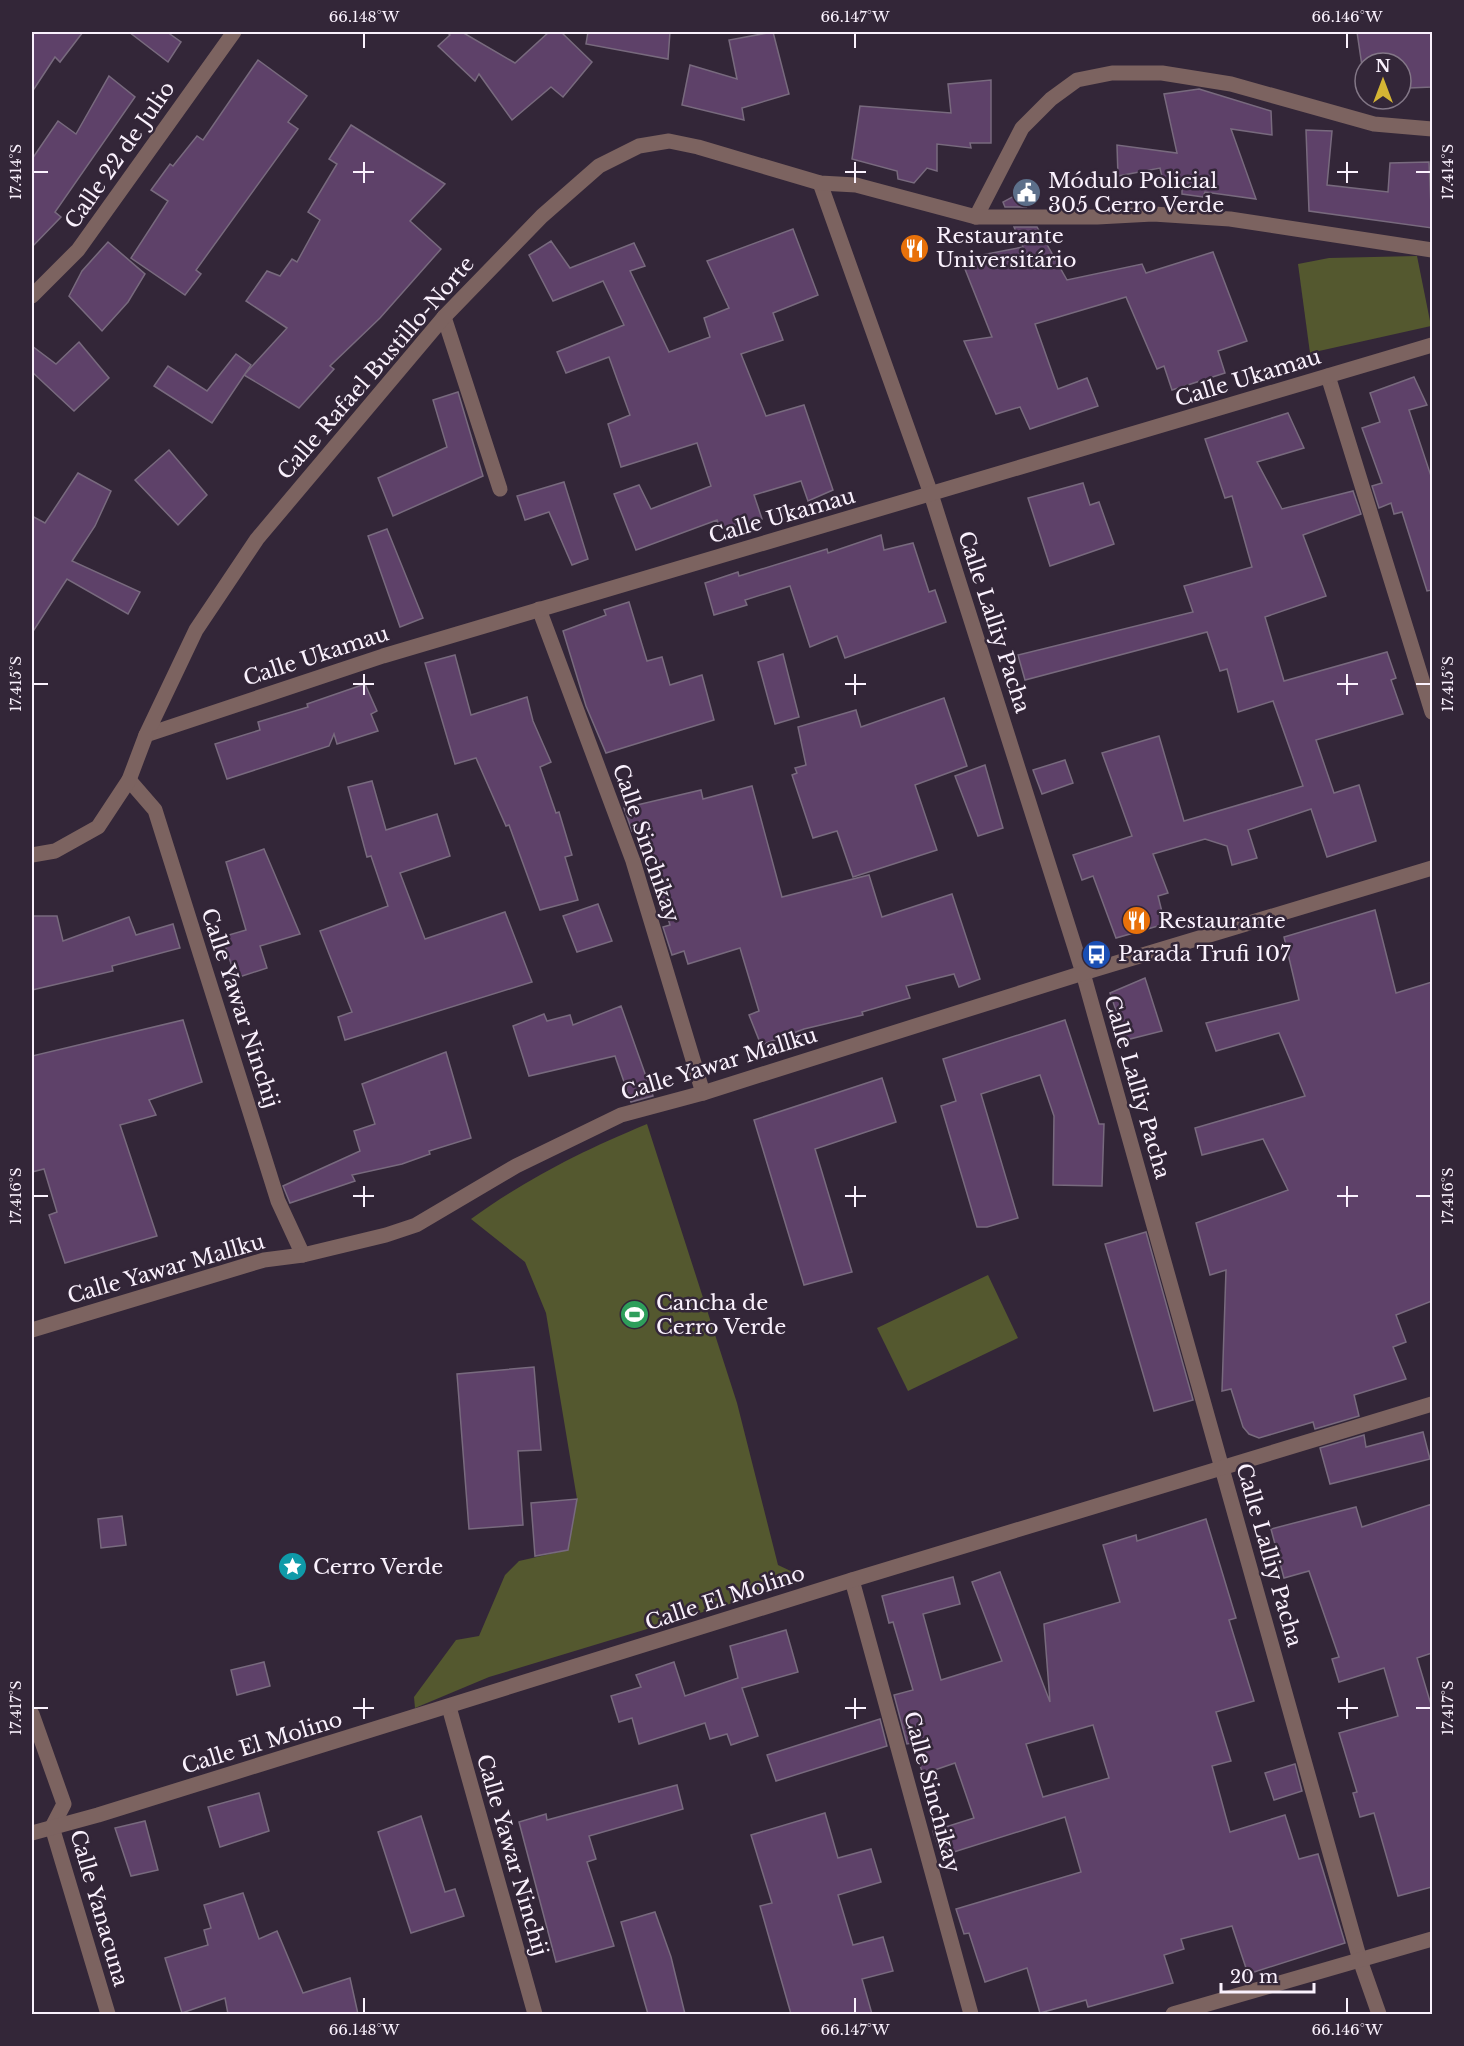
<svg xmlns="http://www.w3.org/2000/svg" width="1464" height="2046" viewBox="0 0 1464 2046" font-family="'Libre Baskerville',serif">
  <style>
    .green { fill: #54582f }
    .building { fill: #5e4169; stroke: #786a7e; stroke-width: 1.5; fill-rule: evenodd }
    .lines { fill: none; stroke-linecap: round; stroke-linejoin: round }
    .minor { stroke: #7c6360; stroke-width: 15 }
    .ticks { fill: none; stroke: #faf1fd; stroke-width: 2 }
    .labels { text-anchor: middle; stroke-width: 5; stroke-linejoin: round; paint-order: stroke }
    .street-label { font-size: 21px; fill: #faf1fd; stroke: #332638 }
    .poi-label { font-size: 21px; fill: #faf1fd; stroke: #332638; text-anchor: start }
    .neatline { fill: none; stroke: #faf1fd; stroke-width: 2 }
    .ticks-label { font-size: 15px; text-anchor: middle; fill: #faf1fd }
  </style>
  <rect width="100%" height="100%" fill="#332638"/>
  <g class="green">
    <polygon points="1417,256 1431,326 1310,353 1298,264 1329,258"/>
    <path d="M647,1124l90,279 41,162 19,9 2,9 -310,94 -74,31 -1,-11 42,-57 23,-4 26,-61 14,-14 49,-11 9,-51 -31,-186 -21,-51 -54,-43c59,-42 109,-67 176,-95z"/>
    <polygon points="988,1275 1018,1338 908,1391 877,1328"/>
  </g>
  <g class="building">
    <polygon points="32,32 83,32 60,62 55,57 32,92"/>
    <polygon points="129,32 167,32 181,42 168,62"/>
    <polygon points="447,32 462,32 515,63 549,32 561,32 592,62 563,97 551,87 512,120 479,74 475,81 438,46 450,35"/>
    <polygon points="588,32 670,32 668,59 586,44"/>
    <polygon points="773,32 789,94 742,108 744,120 682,105 690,65 737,79 729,40"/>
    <polygon points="1357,32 1432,32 1432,87 1409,88 1405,66 1401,66 1401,63 1365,63 1365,66 1362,66"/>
    <polygon points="258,60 307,96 288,122 298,129 196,270 201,274 185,295 131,258 168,201 151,190 170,164 173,166 197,136 203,140"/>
    <polygon points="109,76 135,97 55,212 61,217 32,247 32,159 58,121 76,134"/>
    <polygon points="991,80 991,143 970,143 971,148 937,144 937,171 927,168 914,183 898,179 897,171 852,159 860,106 951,113 948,84"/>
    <polygon points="1199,89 1271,111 1272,135 1231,129 1256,199 1205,192 1203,197 1182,194 1182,178 1163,181 1160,168 1118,176 1117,145 1177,153 1164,94"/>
    <polygon points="351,125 445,184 410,221 441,249 380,318 330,366 334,369 299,408 244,375 287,328 246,301 267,271 280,276 292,259 297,262 320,220 308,212 337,164 329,159"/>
    <polygon points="1306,130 1332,131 1327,185 1388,192 1390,163 1429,162 1432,228 1309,211"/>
    <polygon points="1018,194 1026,207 1005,207 1003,202"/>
    <polygon points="1014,227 1037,227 1067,280 1142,264 1146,273 1213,252 1247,341 1218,351 1225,373 1172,390 1164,366 1157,369 1126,297 1035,324 1058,389 1087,378 1098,406 1030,429 1020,407 996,414 964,341 992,337 961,259 1023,247"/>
    <polygon points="793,229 818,295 773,313 783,340 741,354 766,416 804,405 833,490 808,501 801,481 754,495 762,519 720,529 717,520 636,550 614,494 639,485 651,509 711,486 697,443 621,467 608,424 630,415 609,357 566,373 557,352 624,325 603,281 553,301 529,255 551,241 570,268 634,243 645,266 630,271 669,352 710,337 704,318 729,308 707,261"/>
    <polygon points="108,242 145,274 128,302 102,331 69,296 82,271"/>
    <polygon points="79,342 109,378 74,411 32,372 32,346 56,364"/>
    <polygon points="236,354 251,365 212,423 154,386 168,366 207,391"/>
    <polygon points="1414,377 1427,405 1409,410 1432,479 1432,590 1427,591 1402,512 1394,514 1391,503 1379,508 1372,486 1382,483 1362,428 1380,422 1370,393"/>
    <polygon points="458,392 483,476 393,516 378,478 447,447 433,400"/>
    <polygon points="1288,413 1304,448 1257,462 1282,509 1353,491 1361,514 1303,535 1326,596 1265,617 1284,681 1387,652 1396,678 1391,680 1403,714 1316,740 1334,793 1359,785 1376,841 1327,857 1311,809 1248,830 1257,858 1232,865 1227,846 1205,839 1153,854 1168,893 1158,896 1165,924 1116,938 1093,876 1082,880 1073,855 1132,836 1102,753 1159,736 1184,821 1303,786 1273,701 1238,712 1227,669 1220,671 1207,632 1025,680 1018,655 1193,612 1184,586 1252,567 1232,496 1225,498 1205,439"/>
    <polygon points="169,450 207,495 178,525 135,480"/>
    <polygon points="78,473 111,491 95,526 72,561 140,592 128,614 67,579 32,633 32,516 45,523"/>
    <polygon points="564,482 588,559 572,565 549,512 525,520 517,496"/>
    <polygon points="1083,483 1090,505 1099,502 1114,544 1050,566 1028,498"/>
    <polygon points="387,529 423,618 400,627 368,536"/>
    <polygon points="881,535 884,550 913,543 929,592 935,590 946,622 845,658 837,636 810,647 790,586 745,600 747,605 714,615 705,583 738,572 739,576 827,549 828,553"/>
    <polygon points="629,602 647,661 662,657 670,685 702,675 714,720 606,753 586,706 563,631 606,615 604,610"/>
    <polygon points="783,654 799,717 775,724 758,662"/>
    <polygon points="455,655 471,715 527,697 533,721 551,762 540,767 556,813 559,812 572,855 565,857 578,900 540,910 509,825 506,826 476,758 455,764 425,663"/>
    <polygon points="365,684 377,711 371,714 378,731 337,744 334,734 329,746 227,779 215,744 260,730 258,722 308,707 307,704"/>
    <polygon points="944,698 967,766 915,785 937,850 853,877 837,831 813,838 792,775 797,773 795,768 806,765 798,727 856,710 861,727"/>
    <polygon points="1065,760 1073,783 1042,794 1033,770"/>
    <polygon points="985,765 1003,828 978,836 955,776"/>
    <polygon points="372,781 386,830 437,814 450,856 400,873 425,939 505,912 532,982 345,1040 338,1017 352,1012 320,931 388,906 371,856 367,857 348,787"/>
    <polygon points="752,786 782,897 869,875 882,917 952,894 980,979 959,987 954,974 906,986 910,998 862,1012 863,1015 804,1029 761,1045 749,1015 759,1011 740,948 688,964 684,951 672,955 663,927 670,925 659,888 663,887 644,828 632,831 624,808 701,790 703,799"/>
    <polygon points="264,849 300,934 260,946 267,968 236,978 222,937 246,930 226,862"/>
    <polygon points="598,904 612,941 577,952 563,916"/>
    <polygon points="1375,910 1396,993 1432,982 1432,1301 1396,1315 1406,1342 1393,1347 1406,1379 1354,1395 1359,1416 1315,1429 1313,1422 1259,1438 1249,1434 1243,1427 1231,1389 1222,1391 1226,1270 1210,1275 1196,1223 1288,1190 1263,1139 1202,1155 1195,1128 1305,1096 1279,1033 1216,1051 1206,1023 1299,1000 1284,937"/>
    <polygon points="32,916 57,916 63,941 129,917 136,935 173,924 180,948 112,966 113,971 32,990"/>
    <polygon points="1145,978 1162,1031 1126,1040 1110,993"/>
    <polygon points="621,1006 653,1096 631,1102 615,1056 529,1076 513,1026 544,1014 547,1021 570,1015 573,1025"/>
    <polygon points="183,1020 202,1082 149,1100 156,1115 120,1125 157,1236 65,1263 49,1215 57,1212 44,1169 32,1172 32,1056"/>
    <polygon points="1065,1020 1099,1124 1104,1124 1102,1186 1053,1185 1054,1116 1040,1075 981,1094 1018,1218 987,1227 977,1227 941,1106 956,1101 943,1059"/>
    <polygon points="446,1052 471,1138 429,1151 430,1154 402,1164 352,1175 355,1181 290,1203 283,1186 360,1151 354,1131 375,1124 362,1084"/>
    <polygon points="882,1078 896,1122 815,1149 852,1272 804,1285 754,1120"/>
    <polygon points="1146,1232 1193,1400 1154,1411 1105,1244"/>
    <polygon points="534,1367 541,1450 518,1451 523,1525 469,1529 457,1374"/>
    <polygon points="1423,1432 1430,1459 1330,1484 1320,1448 1364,1435 1366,1447"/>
    <polygon points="577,1499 568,1550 535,1556 531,1503"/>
    <polygon points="1432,1504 1432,1653 1417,1658 1432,1708 1432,1887 1398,1896 1374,1813 1360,1817 1353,1793 1357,1792 1339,1733 1398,1716 1384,1668 1339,1682 1332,1659 1339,1657 1309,1571 1284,1578 1271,1529 1356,1507 1362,1527"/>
    <polygon points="122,1516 126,1545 101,1548 98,1519"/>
    <path d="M1206,1519l30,99 -7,2 25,81 -38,11 15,49 -19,5 18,66 55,-17 14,44 19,-5 27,89 -97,31 -16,-48 -51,13 3,10 -20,6 9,28 -85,24 -2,-7 -46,13 -13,-45 -42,14 -16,-49 -5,1 -8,-25 125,-37 -16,-55 -124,39 -8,-25 41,-13 -19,-55 -32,11 -11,-31 -5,1 -13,-49 19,-5 -20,-68 -4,1 -7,-27 71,-19 7,27 -37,10 18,66 61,-19 -30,-79 28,-10 50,130 -6,-78 76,-22 -17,-57 33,-10 1,6zM1093,1725l16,53 -66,19 -17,-53z"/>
    <polygon points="786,1630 798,1672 742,1688 758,1736 731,1745 727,1734 710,1739 705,1723 639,1744 632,1718 619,1722 611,1696 641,1687 636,1675 674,1662 685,1696 738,1678 730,1646"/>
    <polygon points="264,1662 270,1686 237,1695 231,1670"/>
    <polygon points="880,1719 887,1746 776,1781 767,1755"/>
    <polygon points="1295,1764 1302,1791 1274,1800 1265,1773"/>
    <polygon points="677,1785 683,1809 589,1836 596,1859 587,1862 614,1946 556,1962 519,1822 546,1814 547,1820"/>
    <polygon points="259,1793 269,1831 220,1847 208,1807"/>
    <polygon points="825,1813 838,1858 871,1849 881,1882 838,1895 853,1945 883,1937 893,1971 862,1979 872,2014 791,2014 760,1906 772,1903 751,1835"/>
    <polygon points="421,1816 445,1892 455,1889 464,1916 411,1933 378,1832"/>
    <polygon points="145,1821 158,1870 131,1876 115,1828"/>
    <polygon points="243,1893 259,1939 277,1931 303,1993 350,1978 358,2014 228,2014 225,1998 182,2013 165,1958 208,1945 204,1930 211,1928 204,1905"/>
    <polygon points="655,1912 671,1957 685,2014 648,2014 621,1922"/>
  </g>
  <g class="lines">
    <g class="minor">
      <polyline points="820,183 931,494 1083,973 1360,1960 1379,2014"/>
      <polyline points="976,217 1022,128 1051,99 1077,80 1112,73 1162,73 1231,84 1374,124 1432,129"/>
      <polyline points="32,296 78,250 234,32"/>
      <polyline points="444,317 500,489"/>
      <polyline points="1328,376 1432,712"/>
      <polyline points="539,609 633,861 703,1093"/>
      <polyline points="146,735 383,656 1432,345"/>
      <polyline points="129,780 155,810 278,1201 303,1255"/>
      <polyline points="32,855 55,851 98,827 129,780 146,735 196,630 257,539 444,317 542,216 599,166 639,146 669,141 698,147 820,183 856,185 976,217 1097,217 1153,214 1230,219 1432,250"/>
      <polyline points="32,1330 264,1260 303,1255 386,1235 416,1225 516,1166 621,1115 703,1093 1083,973 1432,868"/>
      <polyline points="852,1580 971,2014"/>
      <polyline points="449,1707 535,2014"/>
      <polyline points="32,1714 64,1804 52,1827 108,2014"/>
      <polyline points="32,1833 98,1815 852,1580 1432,1404"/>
      <polyline points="1173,2014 1432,1939"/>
    </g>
  </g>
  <path class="ticks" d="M364,33v15M855,33v15M1347,33v15M364,162v21M855,162v21M1347,162v21M33,172h15M353,172h21M845,172h21M1337,172h21M1416,172h15M364,674v21M855,674v21M1347,674v21M33,684h15M353,684h21M845,684h21M1337,684h21M1416,684h15M364,1186v21M855,1186v21M1347,1186v21M33,1196h15M353,1196h21M845,1196h21M1337,1196h21M1416,1196h15M364,1698v21M855,1698v21M1347,1698v21M33,1708h15M353,1708h21M845,1708h21M1337,1708h21M1416,1708h15M364,1998v15M855,1998v15M1347,1998v15"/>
  <defs>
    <symbol id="civic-disc" viewBox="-11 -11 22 22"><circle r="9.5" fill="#5c6f8a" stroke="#332638"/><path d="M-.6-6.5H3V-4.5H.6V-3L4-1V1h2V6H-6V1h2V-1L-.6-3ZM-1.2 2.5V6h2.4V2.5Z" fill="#fff"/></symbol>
    <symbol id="restaurant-disc" viewBox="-11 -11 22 22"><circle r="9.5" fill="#e8710a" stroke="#332638"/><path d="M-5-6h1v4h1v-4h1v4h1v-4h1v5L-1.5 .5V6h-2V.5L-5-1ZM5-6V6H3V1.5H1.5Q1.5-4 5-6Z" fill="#fff"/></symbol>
    <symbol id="bus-disc" viewBox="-11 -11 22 22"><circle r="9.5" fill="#1a4fb4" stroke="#332638"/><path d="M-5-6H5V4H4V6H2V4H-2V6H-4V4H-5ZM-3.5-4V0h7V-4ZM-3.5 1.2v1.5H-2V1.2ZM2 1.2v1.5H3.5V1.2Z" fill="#fff"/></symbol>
    <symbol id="stadium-disc" viewBox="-11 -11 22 22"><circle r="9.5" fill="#2e9e5b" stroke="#332638"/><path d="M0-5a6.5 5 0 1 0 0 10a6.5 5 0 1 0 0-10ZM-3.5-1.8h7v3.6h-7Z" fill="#fff"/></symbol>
    <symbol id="sight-disc" viewBox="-11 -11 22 22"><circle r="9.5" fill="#0f9aa8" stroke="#332638"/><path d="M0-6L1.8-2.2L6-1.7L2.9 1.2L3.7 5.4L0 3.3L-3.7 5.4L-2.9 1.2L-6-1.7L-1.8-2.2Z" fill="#fff"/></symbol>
  </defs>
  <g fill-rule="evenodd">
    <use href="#civic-disc" x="1010" y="176" width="33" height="33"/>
    <use href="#restaurant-disc" x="898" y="232" width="33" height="33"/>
    <use href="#restaurant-disc" x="1120" y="904" width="33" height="33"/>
    <use href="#bus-disc" x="1080" y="938" width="33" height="33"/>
    <use href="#stadium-disc" x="618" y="1298" width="33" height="33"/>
    <use href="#sight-disc" x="276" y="1550" width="33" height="33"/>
  </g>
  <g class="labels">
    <g class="street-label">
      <text transform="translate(120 155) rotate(-55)" y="7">Calle 22 de Julio</text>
      <text transform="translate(376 368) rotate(-49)" y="7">Calle Rafael Bustillo-Norte</text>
      <text transform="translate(1248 378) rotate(-17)" y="7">Calle Ukamau</text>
      <text transform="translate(782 516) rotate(-16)" y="7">Calle Ukamau</text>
      <text transform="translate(994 622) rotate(72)" y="7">Calle Lalliy Pacha</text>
      <text transform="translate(316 656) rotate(-18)" y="7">Calle Ukamau</text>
      <text transform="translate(646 843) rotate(71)" y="7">Calle Sinchikay</text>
      <text transform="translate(240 1008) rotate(72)" y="7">Calle Yawar Ninchij</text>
      <text transform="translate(719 1064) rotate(-17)" y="7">Calle Yawar Mallku</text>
      <text transform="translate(1137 1087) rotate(74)" y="7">Calle Lalliy Pacha</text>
      <text transform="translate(166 1269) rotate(-16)" y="7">Calle Yawar Mallku</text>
      <text transform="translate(1269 1555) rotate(74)" y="7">Calle Lalliy Pacha</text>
      <text transform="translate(725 1598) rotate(-18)" y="7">Calle El Molino</text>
      <text transform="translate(262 1743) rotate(-17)" y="7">Calle El Molino</text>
      <text transform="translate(932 1792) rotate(75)" y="7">Calle Sinchikay</text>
      <text transform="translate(512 1855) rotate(74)" y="7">Calle Yawar Ninchij</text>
      <text transform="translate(99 1908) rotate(74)" y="7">Calle Yanacuna</text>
    </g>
    <g class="poi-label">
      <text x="1048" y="188">Módulo Policial<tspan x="1048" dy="24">305 Cerro Verde</tspan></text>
      <text x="936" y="243">Restaurante<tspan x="936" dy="24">Universitário</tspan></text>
      <text x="1158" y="928">Restaurante</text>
      <text x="1118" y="961">Parada Trufi 107</text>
      <text x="656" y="1310">Cancha de<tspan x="656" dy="24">Cerro Verde</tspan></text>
      <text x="313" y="1574">Cerro Verde</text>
    </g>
  </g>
  <rect width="1464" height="2046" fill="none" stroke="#332638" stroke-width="66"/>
  <g transform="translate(1383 81)"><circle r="28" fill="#332638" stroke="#837787" stroke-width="1.5"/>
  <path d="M0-4.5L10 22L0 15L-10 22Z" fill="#d5b534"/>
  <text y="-9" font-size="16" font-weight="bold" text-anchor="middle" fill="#faf1fd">N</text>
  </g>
  <path d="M1221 1983v9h93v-9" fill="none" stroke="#faf1fd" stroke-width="3"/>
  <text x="1230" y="1983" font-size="18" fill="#faf1fd" stroke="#332638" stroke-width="4.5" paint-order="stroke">20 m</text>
  <rect x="33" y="33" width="1398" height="1980" class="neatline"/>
  <g class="ticks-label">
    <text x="364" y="22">66.148°W</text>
    <text x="855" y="22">66.147°W</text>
    <text x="1347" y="22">66.146°W</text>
    <text transform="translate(16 172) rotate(-90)" y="5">17.414°S</text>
    <text transform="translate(1448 172) rotate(-90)" y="5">17.414°S</text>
    <text transform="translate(16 684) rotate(-90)" y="5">17.415°S</text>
    <text transform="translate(1448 684) rotate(-90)" y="5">17.415°S</text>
    <text transform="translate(16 1196) rotate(-90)" y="5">17.416°S</text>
    <text transform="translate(1448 1196) rotate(-90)" y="5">17.416°S</text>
    <text transform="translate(16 1708) rotate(-90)" y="5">17.417°S</text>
    <text transform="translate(1448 1708) rotate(-90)" y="5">17.417°S</text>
    <text x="364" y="2035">66.148°W</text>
    <text x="855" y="2035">66.147°W</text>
    <text x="1347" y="2035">66.146°W</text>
  </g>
</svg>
